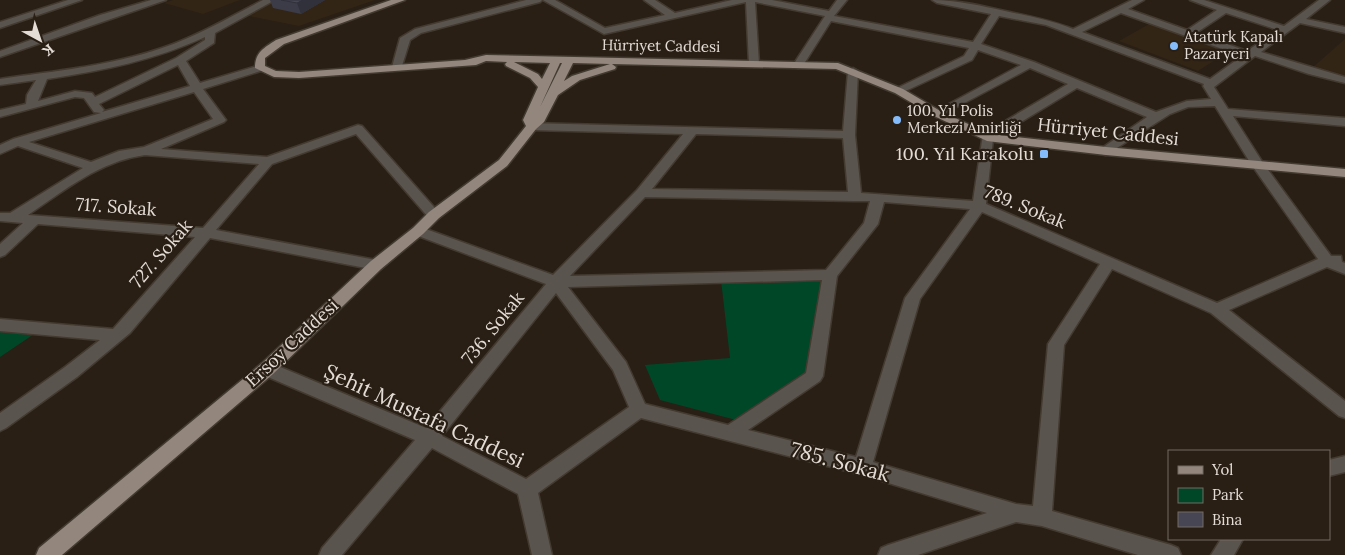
<svg xmlns="http://www.w3.org/2000/svg" width="1345" height="555" viewBox="0 0 1345 555" font-family="Lora,serif">
  <style>
    .built { fill: #322515 }
    .green { fill: #004728 }
    .lines { fill: none; stroke-linecap: round; stroke-linejoin: round }
    .minor-casing { stroke: #433a30; stroke-width: 3 }
    .major-casing { stroke: #433a30; stroke-width: 3 }
    .minor { fill: #5a544f; fill-rule: evenodd }
    .major { fill: #92867d; fill-rule: evenodd }
    .wall { fill: #3c3c49 }
    .shaded-wall { fill: #31313c }
    .building { fill: #464655; stroke: #31313c }
    .poi-dot { fill: #84bcfb; stroke: #291f15; stroke-width: 2 }
    .labels { text-anchor: middle; stroke-width: 4.5; stroke-linejoin: round; paint-order: stroke }
    .far-poi-label { font-size: 15px; fill: #e4ddd6; stroke: #291f15; text-anchor: start }
    .far-street-label { font-size: 15px; fill: #e4ddd6; stroke: #291f15 }
    .street-label { font-size: 18px; fill: #e4ddd6; stroke: #291f15 }
    .poi-label { font-size: 18px; fill: #e4ddd6; stroke: #291f15; text-anchor: end }
    .near-street-label { font-size: 21px; fill: #e4ddd6; stroke: #291f15 }
  </style>
  <rect width="100%" height="100%" fill="#291f15"/>
  <g class="built">
    <polygon points="173,0 240,0 203,14 164,3"/>
    <polygon points="273,0 375,0 299,26 244,15"/>
    <polygon points="1151,23 1229,51 1198,71 1119,41"/>
    <polygon points="1345,39 1345,77 1311,69"/>
  </g>
  <g class="green">
    <polygon points="826,278 810,371 740,421 660,400 645,365 730,358 721,280"/>
    <polygon points="0,331 34,334 0,357"/>
  </g>
  <g class="lines">
    <defs>
      <g id="minor">
        <polygon points="68,0 82,0 0,28 0,22"/>
        <polygon points="151,0 166,0 0,57 0,51 100,15"/>
        <path d="M263,0h12l-60,33 -1,10 -28,18 14,22 60,-18 5,3 -1,2 -61,19 23,31 -2,2 -63,27 106,8 91,-32 4,1 79,89 -2,3h-10l-73,-84 -84,30 -56,66 160,30 5,1 2,4 -2,4 -5,1 -166,-32 -80,95 -53,44 -71,51 -6,3v-18l65,-46 35,-27 -100,-9v-12l113,10 82,-92 -157,-13 -33,31 -5,2v-13l23,-21 -23,-2v-8h10l73,-45 -65,-22 -18,8v-9l13,-6 88,-26 -7,-1 -10,-14 -9,-1 -75,20v-7l26,-6 1,-9 9,-15 -36,5v-6c54,-8 110,-13 162,-31 35,-12 68,-31 101,-48zM205,37v3l-29,18 -81,39 -3,-4 -17,-2 -37,10 9,-22c55,-8 108,-19 158,-42zM178,65l12,21 -88,26 2,-2 -5,-6zM194,92l19,27 -69,28 -25,4 -28,11 -62,-20zM145,155l114,9 -56,64 -175,-13c37,-25 72,-54 117,-60z"/>
        <polygon points="526,0 542,0 540,2 421,33 410,40 401,69 393,69 392,67 400,38 415,29"/>
        <path d="M543,0h12l50,28 60,-13 -21,-15h11l20,13 57,-13h40l57,11 8,-11h10l-13,16 139,26 18,-28 -54,-11 -5,-3c25,0 50,6 73,11 23,5 46,9 68,18l59,-29h12l-16,9 59,21 30,-20 -27,-10h14l80,26 35,-26h11l-24,19 39,8v6l-45,-10 -39,29 84,25v6l-36,-9 -54,-18 -41,31 14,22 117,9v8l-112,-10 30,47 68,93h10l1,6 3,1v11l-18,-7 -98,43 116,91v17l-6,-2 -128,-103 -99,-44 -48,76 -12,166 119,34 7,3 3,7h-43l-96,-29 -26,-4 -98,33h-40l3,-7 7,-3 99,-32 -125,-38 -221,-57 -103,75 14,62h-20l-14,-61 -86,-46 -90,107h-23l3,-7 93,-108 -154,-66 -2,-5 2,-5 6,-2 6,2 153,64 120,-144 -133,-50 -2,-3 2,-3h10l130,47 84,-85 46,-56 -151,-4 -4,-1 -2,-3 2,-3 315,8 5,-60 5,-3 5,3 -3,64 6,58 112,8 10,-67 85,-50 -38,-16 -92,49 -4,-1 -2,-2 2,-2 87,-47 -43,-15 -6,10 -73,34 -6,-3 2,-2 69,-33 5,-8 -138,-27 -29,46 -4,1 -5,-3 32,-49 -70,-14 4,62 -5,3 -5,-3 -3,-62 -142,32zM1121,13l121,43 -32,23 -128,-47zM1226,13l52,17 -31,21 -51,-18zM999,16l47,9 158,59 -1,2 8,13 -24,2 -31,11 -122,-50 -53,-18zM1077,88l70,29 -45,31 -2,3 2,3 4,1 64,-41 18,-7 27,-1 36,58 67,95 -101,44 -231,-99 7,-65zM696,134l147,4 5,54 -196,-3zM645,197l210,4h15l-6,22 -38,47 -256,6zM884,202l86,7 -65,89 -49,159 -108,-27 72,-49 3,-5 14,-100 41,-52zM982,212l118,52 -52,80 -15,162 -17,-2 -143,-42 47,-163zM822,280l-16,93 -78,52 -83,-21 -19,-42 -58,-75zM556,293l57,77 16,37 -103,72 -84,-43z"/>
        <polygon points="1345,456 1345,472 1329,476 1329,460"/>
        <polygon points="1221,539 1243,539 1234,555 1211,555"/>
      </g>
      <path id="major" d="M391,0h14l-121,44 -19,14v8l11,5 23,1 166,-12 21,-5 352,8 65,26 39,23 48,22 116,13 239,22v8l-239,-22 -119,-14 -53,-25 -39,-23 -59,-24 -224,-5 4,3 -1,2 -35,11 -22,15 -14,27 -8,7 -29,37 -68,52 -16,16 -42,35 -108,105 -211,181h-26l3,-7 222,-184 110,-103 42,-33 16,-16 70,-52 27,-34 -3,-6 15,-33 -8,-9 -24,-12 -1,-2 2,-2 -21,-1 -10,4 -177,13 -25,-1 -19,-9c0,-16 9,-20 21,-28zM514,62l36,1 -8,16 -4,-5zM560,63h2l-22,44zM573,63l37,1 -38,12 -8,5z"/>
    </defs>
    <use href="#minor" class="minor-casing"/>
    <use href="#major" class="major-casing"/>
    <use href="#minor" class="minor"/>
    <use href="#major" class="major"/>
  </g>
  <polygon class="wall" points="270,0 325,0 301,14 273,8"/>
  <polygon class="shaded-wall" points="303,0 325,0 301,14 297,3"/>
  <polygon class="building" points="281,0 303,0 297,3"/>
  <g class="poi-dot">
    <circle cx="1174" cy="46" r="5"/>
    <circle cx="897" cy="120" r="5"/>
    <rect x="1039" y="149" width="10" height="10" rx="2.5"/>
  </g>
  <g class="labels">
    <g class="far-poi-label">
      <text x="1184" y="42">Atatürk Kapalı<tspan x="1184" dy="17">Pazaryeri</tspan></text>
      <text x="907" y="116">100. Yıl Polis<tspan x="907" dy="17">Merkezi Amirliği</tspan></text>
    </g>
    <g class="far-street-label">
      <text transform="translate(661 46) rotate(1)" y="5">Hürriyet Caddesi</text>
    </g>
    <g class="street-label">
      <text transform="translate(1108 132) rotate(6)" y="6">Hürriyet Caddesi</text>
      <text transform="translate(116 207) rotate(4)" y="6">717. Sokak</text>
      <text transform="translate(1025 207) rotate(22)" y="6">789. Sokak</text>
      <text transform="translate(161 254) rotate(-49)" y="6">727. Sokak</text>
      <text transform="translate(493 328) rotate(-51)" y="6">736. Sokak</text>
      <text transform="translate(292 343) rotate(-43)" y="6">Ersoy Caddesi</text>
    </g>
    <g class="poi-label">
      <text x="1034" y="160">100. Yıl Karakolu</text>
    </g>
    <g class="near-street-label">
      <text transform="translate(424 416) rotate(25)" y="7">Şehit Mustafa Caddesi</text>
      <text transform="translate(840 462) rotate(15)" y="7">785. Sokak</text>
    </g>
  </g>
  <rect x="1168" y="450" width="162" height="90" fill="#291f15" stroke="#746b62"/>
  <rect x="1178" y="466" width="25" height="8" fill="#92867d" stroke="#746b62"/>
  <text x="1212" y="475" font-size="15" fill="#e4ddd6">Yol</text>
  <rect x="1178" y="488" width="25" height="15" fill="#004728" stroke="#746b62"/>
  <text x="1212" y="500" font-size="15" fill="#e4ddd6">Park</text>
  <rect x="1178" y="512" width="25" height="15" fill="#464655" stroke="#746b62"/>
  <text x="1212" y="525" font-size="15" fill="#e4ddd6">Bina</text>
  <g transform="translate(40 40) rotate(140)" stroke="#291f15" stroke-width="4" paint-order="stroke">
  <path d="M0-4L9 19L0 12L-9 19Z" fill="#e4ddd6"/>
  <text y="-8" font-size="14" font-weight="bold" text-anchor="middle" fill="#e4ddd6">K</text>
  </g>
</svg>
